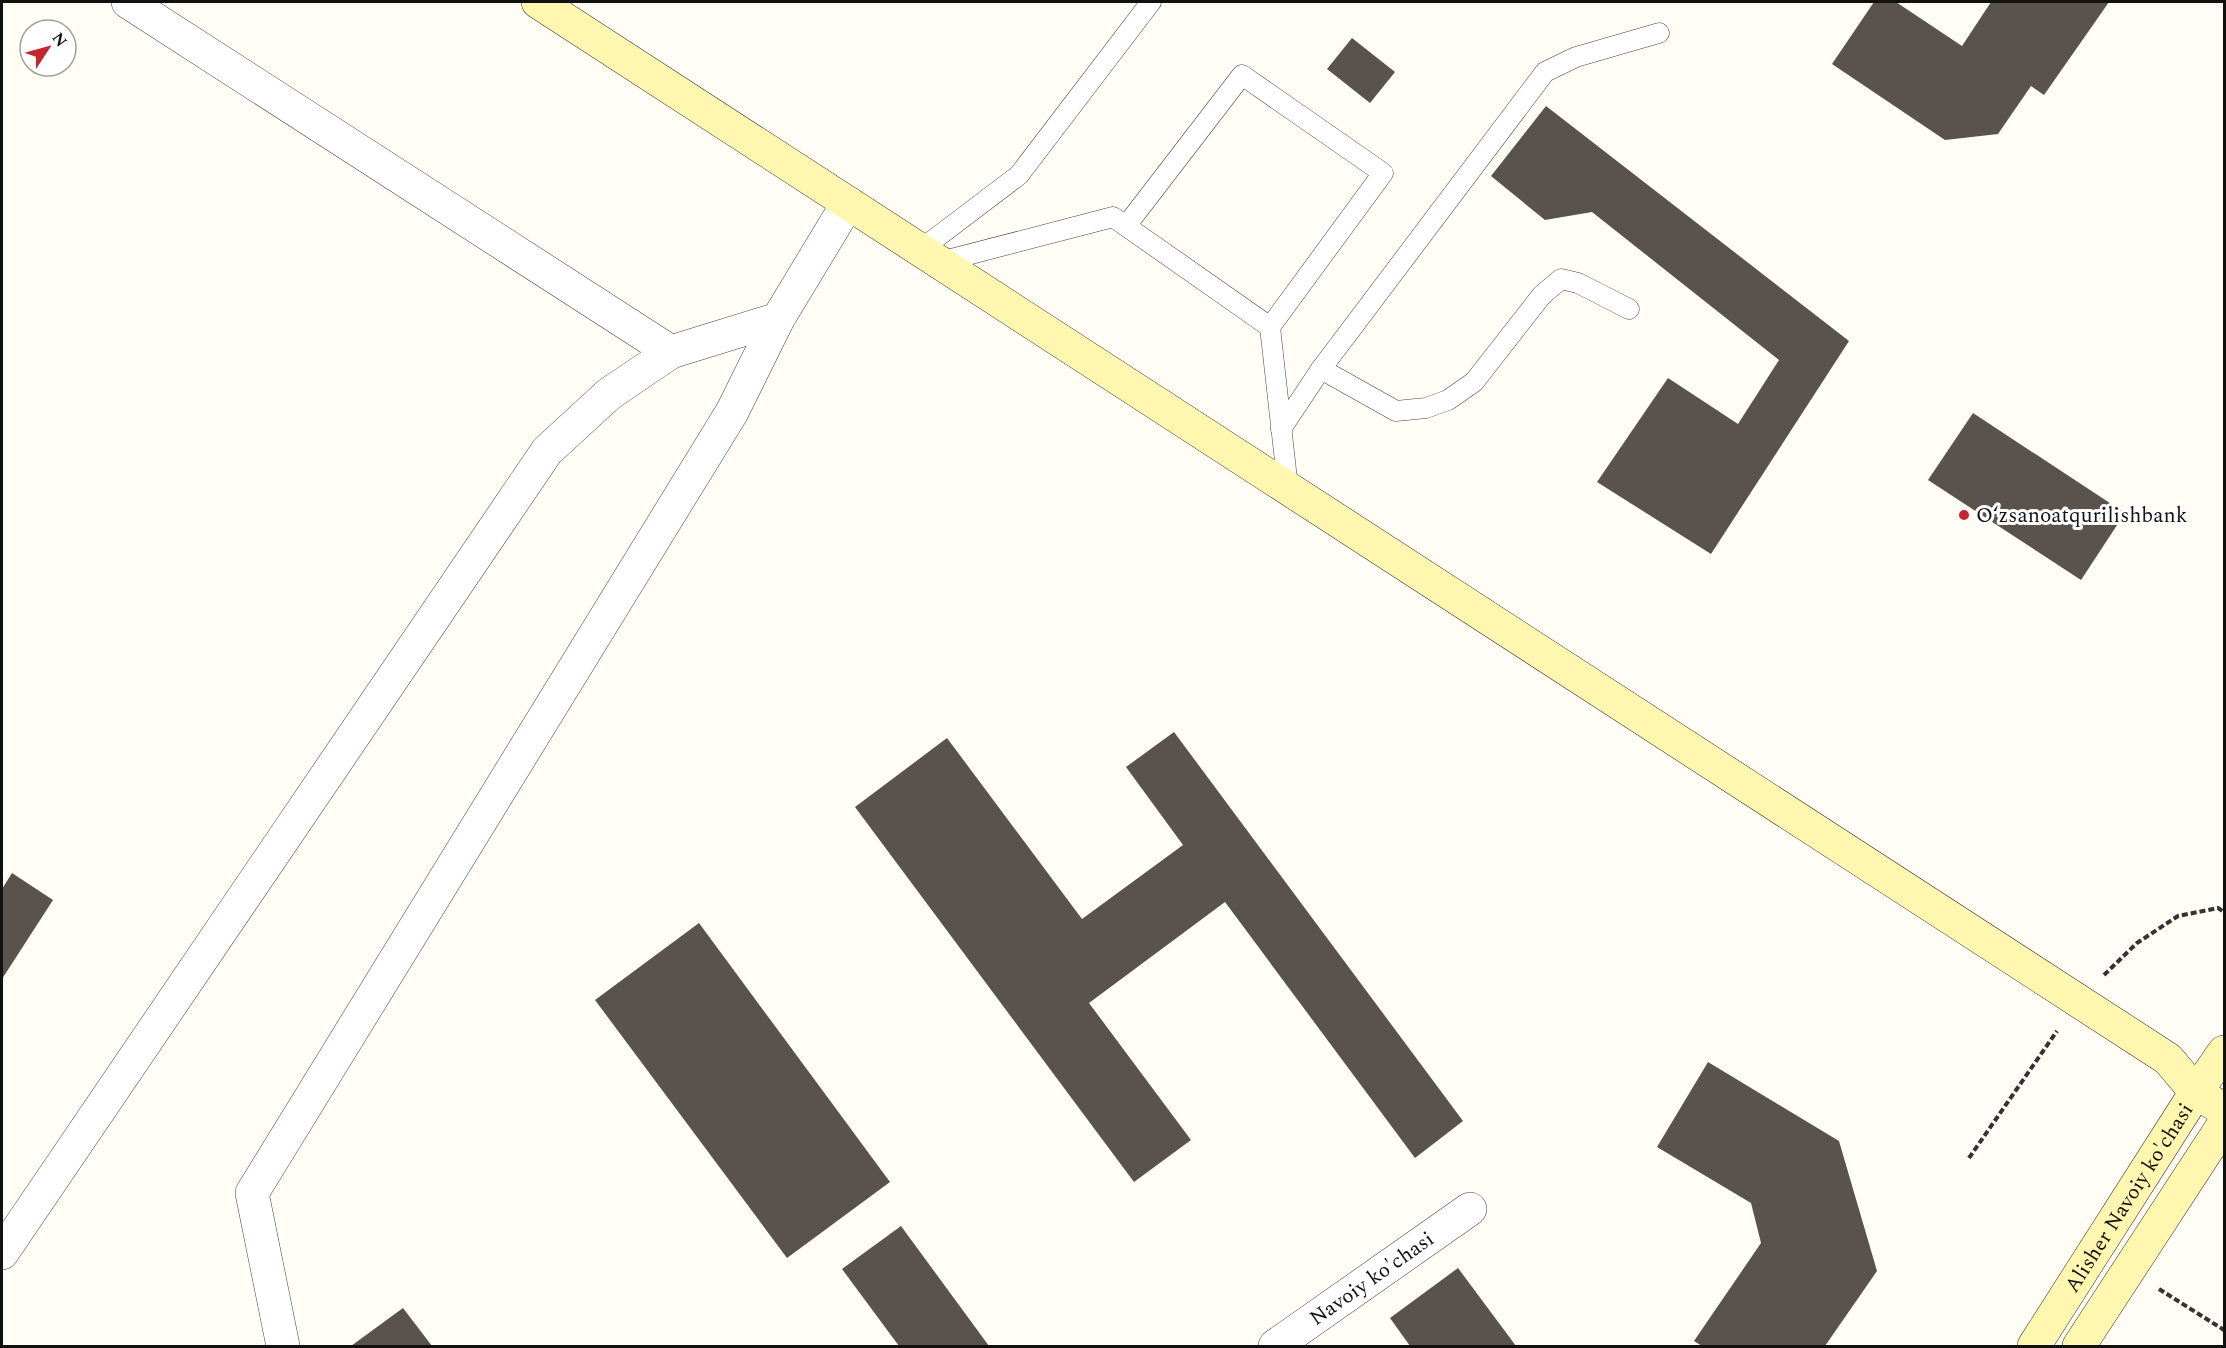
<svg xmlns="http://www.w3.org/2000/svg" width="2226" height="1348" viewBox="0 0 2226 1348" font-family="Spectral,serif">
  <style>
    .building { fill: #5a524d }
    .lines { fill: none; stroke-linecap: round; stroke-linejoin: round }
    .lane-casing { stroke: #444; stroke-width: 21 }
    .street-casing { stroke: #444; stroke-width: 34 }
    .secondary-casing { stroke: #333; stroke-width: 34 }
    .path { stroke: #333; stroke-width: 4; stroke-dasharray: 6 3; stroke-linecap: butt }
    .lane { stroke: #fff; stroke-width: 20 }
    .street { stroke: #fff; stroke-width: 33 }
    .secondary { stroke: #fff6b0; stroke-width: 33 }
    .poi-dot { fill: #c4262e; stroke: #fff; stroke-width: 2 }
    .labels { text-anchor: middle; stroke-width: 6; stroke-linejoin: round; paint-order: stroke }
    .poi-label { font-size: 21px; fill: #111; stroke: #fff; text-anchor: start }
    .street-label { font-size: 21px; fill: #111; stroke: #fff }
  </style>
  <rect width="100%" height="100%" fill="#fffdf5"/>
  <g class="building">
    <polygon points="1874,2 1896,2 1962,46 1991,2 2109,2 2044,95 2031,86 1998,134 1945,140 1832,64"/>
    <polygon points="1352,38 1395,72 1370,103 1327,69"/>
    <polygon points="1546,106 1849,341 1711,554 1597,482 1668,378 1738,424 1779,360 1592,212 1545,220 1491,176"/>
    <polygon points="1973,413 2125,513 2081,580 1928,480"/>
    <polygon points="1174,732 1463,1121 1415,1158 1225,902 1089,1003 1191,1140 1134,1182 855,807 947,738 1082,919 1183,845 1126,767"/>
    <polygon points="12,873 53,900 2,979 2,889"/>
    <polygon points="699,923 890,1182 787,1258 595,1000"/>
    <polygon points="1708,1062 1839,1141 1877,1271 1825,1346 1702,1346 1694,1341 1761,1243 1751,1203 1657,1147"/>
    <polygon points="901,1226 989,1346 899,1346 842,1269"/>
    <polygon points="1458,1268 1516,1346 1410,1346 1390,1318"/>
    <polygon points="403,1308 432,1346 351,1346"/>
  </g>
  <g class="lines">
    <defs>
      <g id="lane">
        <polyline points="1126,226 1242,75 1383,173 1270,327"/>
        <polyline points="920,250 1019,175 1151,2"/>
        <polyline points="940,262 1113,217 1270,327 1288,488"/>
        <polyline points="1321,369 1396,411 1426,408 1448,400 1474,382 1542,295 1561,279 1578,283 1629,309"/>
        <polyline points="1281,429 1321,369 1545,72 1576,57 1659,33"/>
      </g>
      <g id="street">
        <polyline points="128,2 671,352"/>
        <polyline points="2,1253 547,451 609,394 671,352 778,319"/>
        <polyline points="283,1346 252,1193 732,412 778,319 848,203"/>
        <path id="s1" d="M1275,1346l195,-137"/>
      </g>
      <g id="secondary">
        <polyline points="538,2 2168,1059 2196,1092 2224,1110"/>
        <path id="s2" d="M2034,1346l162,-254 28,-40"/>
        <polyline points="2079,1346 2224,1124"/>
      </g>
    </defs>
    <use href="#lane" class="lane-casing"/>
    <use href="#street" class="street-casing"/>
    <use href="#secondary" class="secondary-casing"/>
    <g class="path">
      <polyline points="2104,975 2137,943 2178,916 2218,908 2224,912"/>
      <polyline points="1969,1158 2057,1031"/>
      <polyline points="2159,1289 2224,1330"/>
    </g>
    <use href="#lane" class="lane"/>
    <use href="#street" class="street"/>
    <use href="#secondary" class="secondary"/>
  </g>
  <circle class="poi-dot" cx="1964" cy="515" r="6"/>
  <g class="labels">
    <g class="poi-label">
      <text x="1976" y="522">Oʻzsanoatqurilishbank</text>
    </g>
    <g class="street-label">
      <text dy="7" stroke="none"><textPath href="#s2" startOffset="176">Alisher Navoiy ko'chasi</textPath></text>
      <text dy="7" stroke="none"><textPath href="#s1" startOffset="118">Navoiy ko'chasi</textPath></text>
    </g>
  </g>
  <rect width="2226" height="1348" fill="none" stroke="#111111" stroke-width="6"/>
  <g transform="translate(48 48) rotate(54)"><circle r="28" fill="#ffffff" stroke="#a0a0a0" stroke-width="1.5"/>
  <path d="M0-4.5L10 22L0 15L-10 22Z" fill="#c4262e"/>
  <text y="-9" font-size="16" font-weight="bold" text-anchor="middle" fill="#111111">N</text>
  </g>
</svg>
